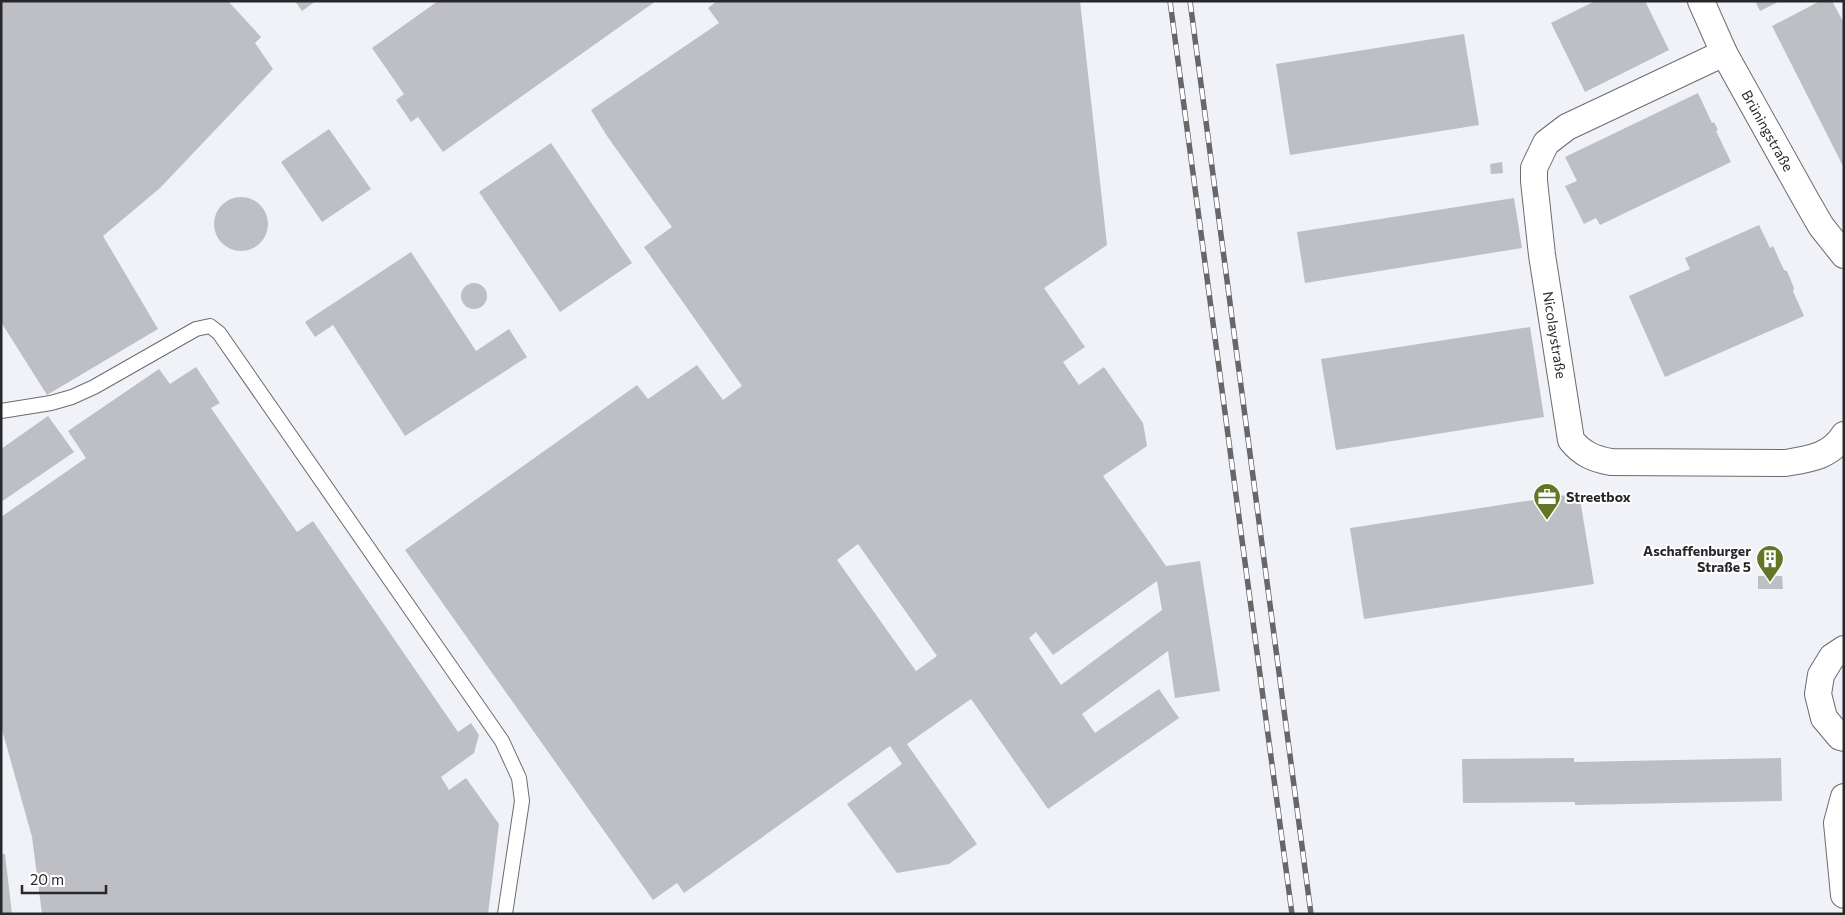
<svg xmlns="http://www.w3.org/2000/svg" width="1845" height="915" viewBox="0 0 1845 915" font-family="Commissioner,sans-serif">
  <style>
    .building { fill: #bdbfc4; fill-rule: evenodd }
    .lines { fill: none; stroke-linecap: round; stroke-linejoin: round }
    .service-casing { stroke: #6b6c71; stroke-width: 16 }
    .minor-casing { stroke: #6b6c71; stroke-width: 28 }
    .service { stroke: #fff; stroke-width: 14 }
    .minor { stroke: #fff; stroke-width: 26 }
    .rail-casing { stroke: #67676a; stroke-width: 5.5 }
    .rail { stroke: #fff; stroke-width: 4; stroke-dasharray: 11; stroke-linecap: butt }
    .labels { text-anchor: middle; stroke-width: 4; stroke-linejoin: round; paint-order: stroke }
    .street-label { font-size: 14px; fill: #28282a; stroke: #fff }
    .poi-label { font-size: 14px; font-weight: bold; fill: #28282a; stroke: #fff; text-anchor: start }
  </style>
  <rect width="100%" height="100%" fill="#f0f2f7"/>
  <g class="building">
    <polygon points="1,1 228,1 261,37 255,43 273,69 160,188 103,236 158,329 47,395 1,322"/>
    <polygon points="295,1 316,1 302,11"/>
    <polygon points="438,1 656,1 443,152 418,117 411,122 396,100 404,94 372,48"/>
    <path d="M717,1h363l27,244 -63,43 41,59 -22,15 16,23 25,-18 39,56 4,23 -44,30 63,90 34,-5 20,130 -45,7 -7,-47 -86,63 13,19 64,-44 20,29 -131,91 -77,-110 -64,45 70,100 -28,20 -52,9 -50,-69 55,-40 -12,-18 -206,147 -7,-10 -24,17 -248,-350 232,-165 11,14 49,-34 26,35 19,-14 -98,-139 28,-20 -65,-91 -16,-26 128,-87 -11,-15zM858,544l79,112 -21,15 -79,-111zM1157,581l5,29 -101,75 -32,-47 7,-6 17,23z"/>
    <polygon points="1595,1 1645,1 1669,50 1585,92 1551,23"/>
    <polygon points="1755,1 1780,1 1760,11"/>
    <polygon points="1820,1 1832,1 1844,23 1844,168 1772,26"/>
    <polygon points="1464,34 1479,125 1290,155 1276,64"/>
    <polygon points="1698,93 1712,123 1714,122 1718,130 1716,131 1731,162 1600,225 1596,218 1584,224 1565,186 1577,181 1565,157"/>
    <polygon points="329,129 371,189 322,222 281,162"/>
    <polygon points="551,143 632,263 560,312 479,192"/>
    <polygon points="1502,162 1503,173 1491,174 1490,164"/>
    <circle cx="241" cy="224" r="27"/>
    <polygon points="1514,198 1522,248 1305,283 1297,232"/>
    <polygon points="1759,225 1770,248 1773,246 1784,270 1787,271 1794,288 1793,291 1804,316 1665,377 1629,296 1690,269 1685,258"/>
    <polygon points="411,252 476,351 509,329 527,357 405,436 333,325 315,337 305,322"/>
    <circle cx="474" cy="296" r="13"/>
    <polygon points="1530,327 1544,417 1336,450 1321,359"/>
    <polygon points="196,367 220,403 211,408 297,532 313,521 458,732 471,723 479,735 474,753 441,777 449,790 466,778 499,824 488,914 42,914 32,837 1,726 1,517 86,458 68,431 159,369 170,384"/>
    <polygon points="48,416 74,452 1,502 1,449"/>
    <polygon points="1579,493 1594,584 1364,619 1350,528"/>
    <polygon points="1758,576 1782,576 1783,589 1758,589"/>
    <polygon points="1574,758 1574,762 1781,758 1782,801 1575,805 1575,802 1463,803 1462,759"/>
    <polygon points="1,854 5,854 12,914 1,914"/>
  </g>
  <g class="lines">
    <defs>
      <polyline id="service" points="1,411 51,403 72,397 94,387 196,329 210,326 219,333 502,741 519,778 522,801 505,914"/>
      <g id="minor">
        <path id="s1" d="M1701,1l23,52 82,147 15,26 23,29"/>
        <path id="s2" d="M1724,53l-157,74 -21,16 -12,25v13l8,74 29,185c11,14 23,19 40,22l174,1c24,-4 45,-6 59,-28"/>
        <polyline points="1844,649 1832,657 1821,675 1818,694 1824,718 1840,737 1844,738"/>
        <polyline points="1844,797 1837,823 1844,895"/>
      </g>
    </defs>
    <use href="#service" class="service-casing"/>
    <use href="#minor" class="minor-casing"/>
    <use href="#service" class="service"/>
    <use href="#minor" class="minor"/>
    <defs>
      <g id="rail">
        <polyline points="1170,1 1292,914"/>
        <polyline points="1190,1 1311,914"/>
      </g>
    </defs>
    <use href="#rail" class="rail-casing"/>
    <use href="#rail" class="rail"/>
  </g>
  <defs>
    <symbol id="office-pin" viewBox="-11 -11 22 30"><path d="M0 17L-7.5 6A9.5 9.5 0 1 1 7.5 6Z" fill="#637625" stroke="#fff"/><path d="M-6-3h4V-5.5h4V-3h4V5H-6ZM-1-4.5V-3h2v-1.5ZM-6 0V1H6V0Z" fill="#fff"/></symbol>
    <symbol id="building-pin" viewBox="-11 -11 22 30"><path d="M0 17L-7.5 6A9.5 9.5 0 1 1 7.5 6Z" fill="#637625" stroke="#fff"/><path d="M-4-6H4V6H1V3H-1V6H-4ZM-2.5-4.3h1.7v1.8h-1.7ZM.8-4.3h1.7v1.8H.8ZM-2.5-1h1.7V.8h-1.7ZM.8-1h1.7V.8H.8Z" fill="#fff"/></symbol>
  </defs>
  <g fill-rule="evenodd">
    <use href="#office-pin" x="1531" y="481" width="32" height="43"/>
    <use href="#building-pin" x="1754" y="543" width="32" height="43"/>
  </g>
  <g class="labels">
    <g class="street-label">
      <text dy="5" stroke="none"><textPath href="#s1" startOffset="146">Brüningstraße</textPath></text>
      <text dy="5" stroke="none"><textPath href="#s2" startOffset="396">Nicolaystraße</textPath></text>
    </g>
    <g class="poi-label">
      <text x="1566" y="502">Streetbox</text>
      <text x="1751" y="556" text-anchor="end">Aschaffenburger<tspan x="1751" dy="16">Straße 5</tspan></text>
    </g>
  </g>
  <rect width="1845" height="915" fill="none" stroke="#28282a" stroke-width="5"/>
  <path d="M22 885v8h84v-8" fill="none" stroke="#28282a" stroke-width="2.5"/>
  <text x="30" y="885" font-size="15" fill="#28282a" stroke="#ffffff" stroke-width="4" paint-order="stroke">20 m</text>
</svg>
